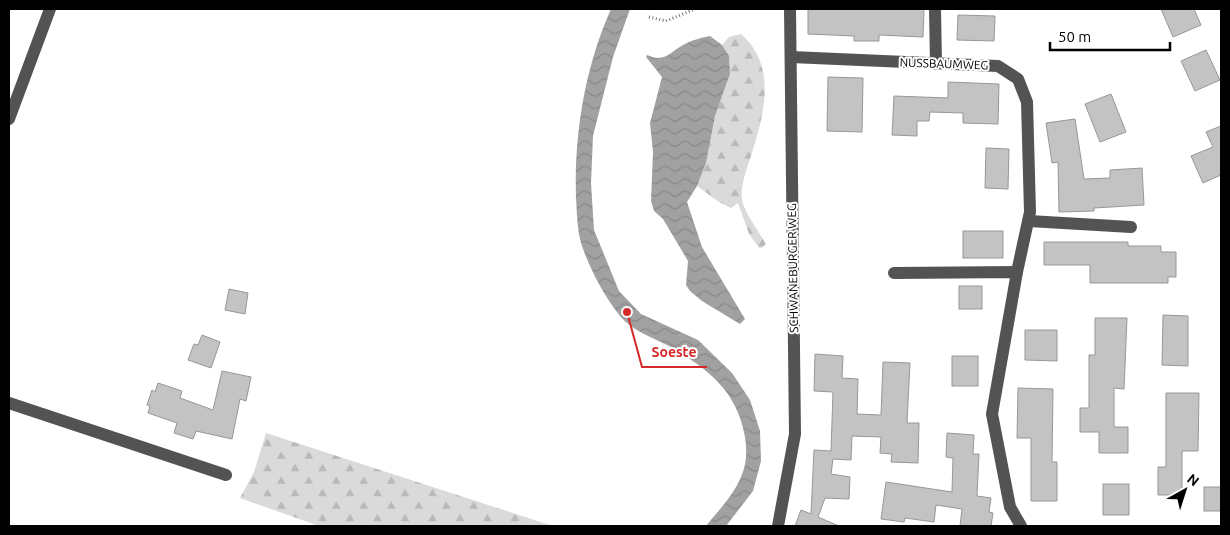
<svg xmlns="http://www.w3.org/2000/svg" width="1230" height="535" viewBox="0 0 1230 535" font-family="Ubuntu,sans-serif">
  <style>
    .forest { fill: url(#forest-firs) }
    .water { fill: url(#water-waves) }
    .building { fill: #c3c3c3; stroke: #979797 }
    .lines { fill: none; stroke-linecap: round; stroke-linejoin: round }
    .path { stroke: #757575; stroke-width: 3; stroke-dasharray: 1 2.5; stroke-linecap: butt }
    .minor { stroke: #535353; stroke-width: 12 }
    .labels { text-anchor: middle; stroke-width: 4; stroke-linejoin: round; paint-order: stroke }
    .street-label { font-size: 12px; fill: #000; stroke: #fff }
    .leader { fill: none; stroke: #d62828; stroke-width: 2 }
    .callout-dot { fill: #d62828; stroke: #fff; stroke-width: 2 }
    .callout-label { font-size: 14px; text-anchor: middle; font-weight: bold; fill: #d62828; stroke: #fff; stroke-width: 4; stroke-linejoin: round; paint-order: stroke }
  </style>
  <defs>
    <pattern id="forest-firs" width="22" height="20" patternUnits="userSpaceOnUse" patternTransform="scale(1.25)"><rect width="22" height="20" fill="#dadada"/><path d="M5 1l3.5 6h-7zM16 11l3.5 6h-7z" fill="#b9b9b9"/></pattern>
    <pattern id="water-waves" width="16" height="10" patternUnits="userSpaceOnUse" patternTransform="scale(1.25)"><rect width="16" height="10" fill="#a1a1a1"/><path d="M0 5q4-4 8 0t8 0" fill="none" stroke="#898989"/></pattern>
  </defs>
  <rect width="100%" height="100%" fill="#fff"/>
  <g class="forest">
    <path d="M741,34c38,33 22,84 9,125 -4,12 -10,28 -8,41 2,12 18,33 24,44l-6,5 -11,-15 -11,-31 -7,5 -12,-6 -22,-16 9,-23 9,-47 15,-42 -1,-18 -7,-11 7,-8z"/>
    <polygon points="266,433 553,526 319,526 240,498 254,472"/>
  </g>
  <g class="water">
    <path d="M611,9h19l-17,48 -20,79 -2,47 3,47 25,61 22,23 57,26 34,33 18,27 10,31 1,30 -8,30 -27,35h-20c12,-15 27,-30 35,-49 6,-13 6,-26 4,-40 -8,-46 -36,-67 -74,-90 -17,-9 -39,-16 -51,-31 -16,-20 -30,-47 -38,-70 -5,-15 -5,-33 -6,-49 -2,-63 9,-130 35,-188z"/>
    <path d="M710,36l12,9 7,11 1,18 -15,42 -9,47 -9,23 -10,16 15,45 43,72 -5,5 -38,-23 -12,-10 -4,-6 2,-24 -25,-42 -9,-8 -3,-10 2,-49 -3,-29 12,-46 -16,-20 1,-2c17,8 22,-2 36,-10 9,-5 17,-7 27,-9z"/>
  </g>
  <g class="building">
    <polygon points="808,9 924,9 923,37 879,35 879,41 854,41 854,36 808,34"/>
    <polygon points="1161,9 1194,9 1201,25 1173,37"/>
    <polygon points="958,15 995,16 994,41 957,40"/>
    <polygon points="1206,50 1220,80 1195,91 1181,61"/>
    <polygon points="828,77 863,78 862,132 827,131"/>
    <polygon points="948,82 999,84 998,124 963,123 963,113 930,112 929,121 917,121 917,136 892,135 894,96 948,98"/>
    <polygon points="1111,94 1126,132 1100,142 1085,104"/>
    <polygon points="1075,119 1084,179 1110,178 1110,170 1142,168 1144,205 1094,208 1094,211 1059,212 1058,162 1052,163 1046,123"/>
    <polygon points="1221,126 1221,175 1203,183 1191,156 1213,147 1206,132"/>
    <polygon points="986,148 1009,149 1008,189 985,188"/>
    <rect x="963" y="231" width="40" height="27"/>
    <polygon points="1044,242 1128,242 1128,246 1161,246 1161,252 1176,252 1176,277 1168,277 1168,283 1090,283 1090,265 1044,265"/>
    <rect x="959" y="286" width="23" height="23"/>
    <polygon points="229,289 248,293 245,314 225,310"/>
    <polygon points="1163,315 1188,316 1188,366 1162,365"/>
    <polygon points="1095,318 1127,318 1124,389 1114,388 1114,427 1128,427 1128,453 1099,453 1099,432 1080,432 1080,408 1089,408 1089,355 1095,355"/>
    <polygon points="1025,330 1057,330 1057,361 1025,360"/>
    <polygon points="202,335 220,342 211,368 188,360 194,344 198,345"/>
    <polygon points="815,354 843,356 842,378 858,379 857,414 881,415 883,362 910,363 907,423 919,423 918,463 891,462 892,454 880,453 881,437 852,436 851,460 833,459 831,474 850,477 849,499 825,498 818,517 839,526 795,526 801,510 811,514 814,450 831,451 833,392 814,391"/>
    <rect x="952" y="356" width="26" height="30"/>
    <polygon points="222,371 251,377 246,401 240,399 232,439 196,431 193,439 174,433 177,423 148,413 150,406 147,405 152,390 155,392 158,383 182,391 180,398 213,410"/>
    <polygon points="1018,388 1053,389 1052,462 1057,462 1057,501 1031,501 1031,438 1017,438"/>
    <polygon points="1166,393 1199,393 1198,451 1182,451 1182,495 1158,495 1158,467 1166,467"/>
    <polygon points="947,433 974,435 973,454 979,454 977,496 991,498 989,512 993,513 991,526 960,526 962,509 936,505 934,522 905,518 904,522 881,519 886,482 952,492 953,458 946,457"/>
    <rect x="1103" y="484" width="26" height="31"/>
    <rect x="1204" y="487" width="17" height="24"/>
  </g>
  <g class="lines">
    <polyline class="path" points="649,17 666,21 695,9"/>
    <g class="minor">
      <polyline points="935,9 936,64"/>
      <polyline points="791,57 998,66 1018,79 1027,102 1030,212 1017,272"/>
      <polyline points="9,119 50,9"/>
      <polyline points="1029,221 1131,227"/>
      <polyline points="894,273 1017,272 992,414 1010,507 1021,526"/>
      <polyline points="9,403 226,475"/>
      <polyline points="778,526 795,434 790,9"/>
    </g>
  </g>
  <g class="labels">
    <g class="street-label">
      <text transform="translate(944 64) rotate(2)" y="4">NUSSBAUMWEG</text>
      <text transform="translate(793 268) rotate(-91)" y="4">SCHWANEBURGER WEG</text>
    </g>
  </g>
  <path class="leader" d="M627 312L642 367H707"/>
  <circle class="callout-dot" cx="627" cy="312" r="5"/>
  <g class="callout-label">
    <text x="674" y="357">Soeste</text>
  </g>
  <rect width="1230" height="535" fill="none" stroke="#000000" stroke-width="20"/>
  <g transform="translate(1185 490) rotate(39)" stroke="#ffffff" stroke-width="4" paint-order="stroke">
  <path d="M0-4L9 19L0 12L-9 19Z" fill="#000000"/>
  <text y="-8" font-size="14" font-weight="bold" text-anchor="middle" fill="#000000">N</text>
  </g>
  <path d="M1050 42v8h120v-8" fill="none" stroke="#000000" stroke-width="2.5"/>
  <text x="1058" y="42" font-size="15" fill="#000000" stroke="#ffffff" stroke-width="4" paint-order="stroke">50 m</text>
</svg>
